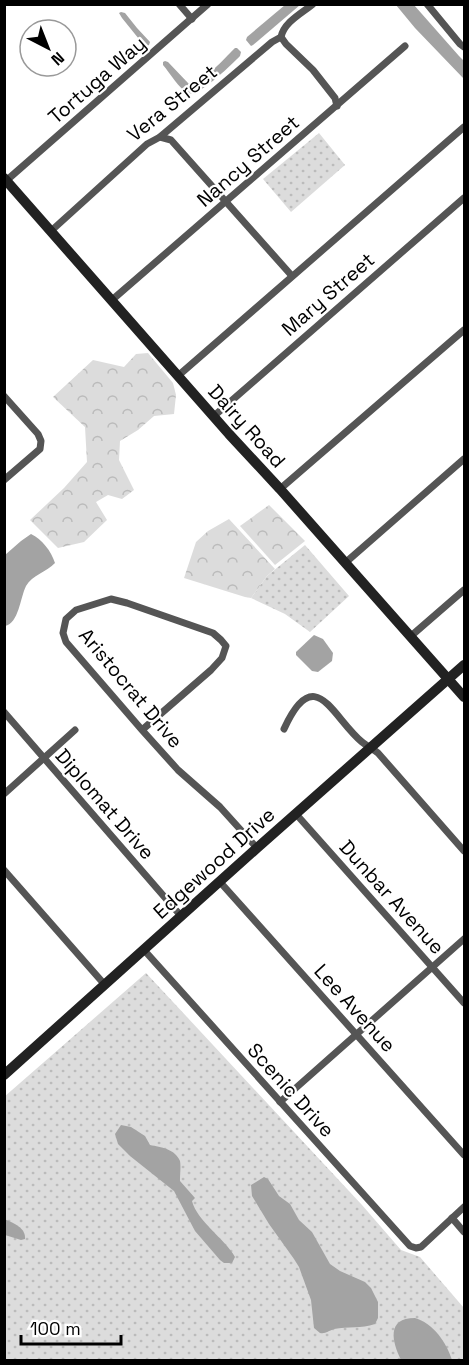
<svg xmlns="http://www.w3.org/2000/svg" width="469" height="1365" viewBox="0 0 469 1365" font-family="'Space Grotesk',sans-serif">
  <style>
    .grass { fill: url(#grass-dots) }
    .forest { fill: url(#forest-crowns) }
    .water { fill: #a3a3a3 }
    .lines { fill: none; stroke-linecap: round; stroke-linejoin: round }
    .street { stroke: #555; stroke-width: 7 }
    .secondary { stroke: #222; stroke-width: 10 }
    .labels { text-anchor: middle; stroke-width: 4.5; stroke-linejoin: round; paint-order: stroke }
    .street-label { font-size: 20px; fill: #000; stroke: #fff }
  </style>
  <defs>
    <pattern id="grass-dots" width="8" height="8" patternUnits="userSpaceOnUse" patternTransform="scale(1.5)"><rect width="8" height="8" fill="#dcdcdc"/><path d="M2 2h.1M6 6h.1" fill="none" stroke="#bbb" stroke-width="1.8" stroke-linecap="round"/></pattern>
    <pattern id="forest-crowns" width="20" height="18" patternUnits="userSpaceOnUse" patternTransform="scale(1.5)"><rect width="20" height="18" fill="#dcdcdc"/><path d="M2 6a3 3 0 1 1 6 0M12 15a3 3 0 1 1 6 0" fill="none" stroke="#bbb"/></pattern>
  </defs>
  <rect width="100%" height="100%" fill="#fff"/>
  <g class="grass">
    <polygon points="319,133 345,165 291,212 263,179"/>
    <polygon points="305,545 349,596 310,632 285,614 251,598 267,576"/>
    <polygon points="146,973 362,1205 401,1250 420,1257 464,1308 464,1360 5,1360 4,1097"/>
  </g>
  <g class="forest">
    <polygon points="148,353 173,383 176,395 174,414 154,416 138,430 120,441 119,460 134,490 122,499 108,495 96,502 107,520 84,542 58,548 30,520 64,488 87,462 85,427 53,397 93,360 124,367 136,354"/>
    <polygon points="269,505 305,541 275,565 240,526"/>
    <polygon points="229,519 275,569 267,576 251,598 245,597 184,578 196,542 208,531"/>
  </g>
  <g class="water">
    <polygon points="285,5 300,5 253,45 251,46 246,40 247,37"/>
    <polygon points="396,5 414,5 459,56 464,61 464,79 415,28"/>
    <polygon points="121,12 125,13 137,28 150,42 149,45 147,46 143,44 122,18 119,13"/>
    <path d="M235,48h2l4,4 -1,4c-8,8 -42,42 -52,37 -9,-4 -18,-20 -25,-28v-3l2,-1 3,1 20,21 4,2c14,-6 31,-25 43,-37z"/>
    <path d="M31,534c11,5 20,17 24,29 -8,9 -23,12 -29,23 -6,12 -7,37 -21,40v-71l16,-14z"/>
    <polygon points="314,635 323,639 333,653 332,661 318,672 312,671 296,655 296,652"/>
    <path d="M121,1125l10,2 14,9 5,9c11,2 25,4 30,16 1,5 0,14 0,20l15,17 -3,3c5,20 33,38 43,56l-3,6h-8l-4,-3 -25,-29 -21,-40 -44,-35 -12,-12 -3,-10z"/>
    <path d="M264,1177l4,2 11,17 11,8 9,16 13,12 18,32 10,7 25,11 6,6 7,14v16l-3,6c-14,5 -27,2 -41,5 -6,2 -8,5 -14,4l-6,-5 -3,-28 -12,-33 -5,-8 -25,-35 -17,-28 -1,-11z"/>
    <path d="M4,1219c10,4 22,9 21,20l-4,1 -16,-5z"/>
    <path d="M415,1318c19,6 31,24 37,42h-51c-9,-18 -15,-42 14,-42z"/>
  </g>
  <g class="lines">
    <g class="street">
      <polyline points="179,4 192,19"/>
      <polyline points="427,4 460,44 464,47"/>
      <polyline points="281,37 286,44 313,70 335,98 337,106"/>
      <polyline points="160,137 171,140 292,276"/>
      <polyline points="7,180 208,4"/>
      <path d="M51,231l96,-87 13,-7 112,-95 9,-5c3,-15 21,-24 32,-33"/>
      <polyline points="112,300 405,46"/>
      <polyline points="179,375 464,127"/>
      <polyline points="4,396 38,434 41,441 40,449 4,480"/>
      <polyline points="214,416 464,198"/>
      <polyline points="280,489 464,330"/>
      <polyline points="345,563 464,459"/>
      <polyline points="411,636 464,590"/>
      <polyline points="4,712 181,916"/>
      <path d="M284,729c31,-68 48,-12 78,13 5,4 11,7 16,11l86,98"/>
      <polyline points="142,730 211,670 222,658 226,646 221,640 213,633 127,603 111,599 76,610 66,619 63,633 66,642 142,730 178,770 220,807 257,848"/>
      <polyline points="4,794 75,730"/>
      <polyline points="296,814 464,1003"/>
      <polyline points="4,870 105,985"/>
      <polyline points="220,882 464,1155"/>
      <polyline points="144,950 410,1246 416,1248 421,1247 464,1207"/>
      <polyline points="280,1102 464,939"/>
      <polyline points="452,1218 464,1232"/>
    </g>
    <g class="secondary">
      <polyline points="4,178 229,434 280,489 464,697"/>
      <polyline points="4,1075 257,848 464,665"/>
    </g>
  </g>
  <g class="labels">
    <g class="street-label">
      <text transform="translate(97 80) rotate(-41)" y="7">Tortuga Way</text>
      <text transform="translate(172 103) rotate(-39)" y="7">Vera Street</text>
      <text transform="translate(248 161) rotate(-41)" y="7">Nancy Street</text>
      <text transform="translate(328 294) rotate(-41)" y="7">Mary Street</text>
      <text transform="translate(247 426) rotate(48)" y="7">Dairy Road</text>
      <text transform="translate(131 688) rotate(50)" y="7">Aristocrat Drive</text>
      <text transform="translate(105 804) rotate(49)" y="7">Diplomat Drive</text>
      <text transform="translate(214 863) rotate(-42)" y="7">Edgewood Drive</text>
      <text transform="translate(392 897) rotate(48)" y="7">Dunbar Avenue</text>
      <text transform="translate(355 1008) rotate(48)" y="7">Lee Avenue</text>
      <text transform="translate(291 1090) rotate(48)" y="7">Scenic Drive</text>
    </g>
  </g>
  <rect width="469" height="1365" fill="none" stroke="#000000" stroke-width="12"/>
  <g transform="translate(48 48) rotate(138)"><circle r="28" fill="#ffffff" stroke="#999999" stroke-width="1.5"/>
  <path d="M0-4.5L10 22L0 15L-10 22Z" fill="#000000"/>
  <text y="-9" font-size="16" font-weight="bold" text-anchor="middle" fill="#000000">N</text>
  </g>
  <path d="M21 1335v9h100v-9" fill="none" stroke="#000000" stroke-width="3"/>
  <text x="30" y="1335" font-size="18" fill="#000000" stroke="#ffffff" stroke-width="4.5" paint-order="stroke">100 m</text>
</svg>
